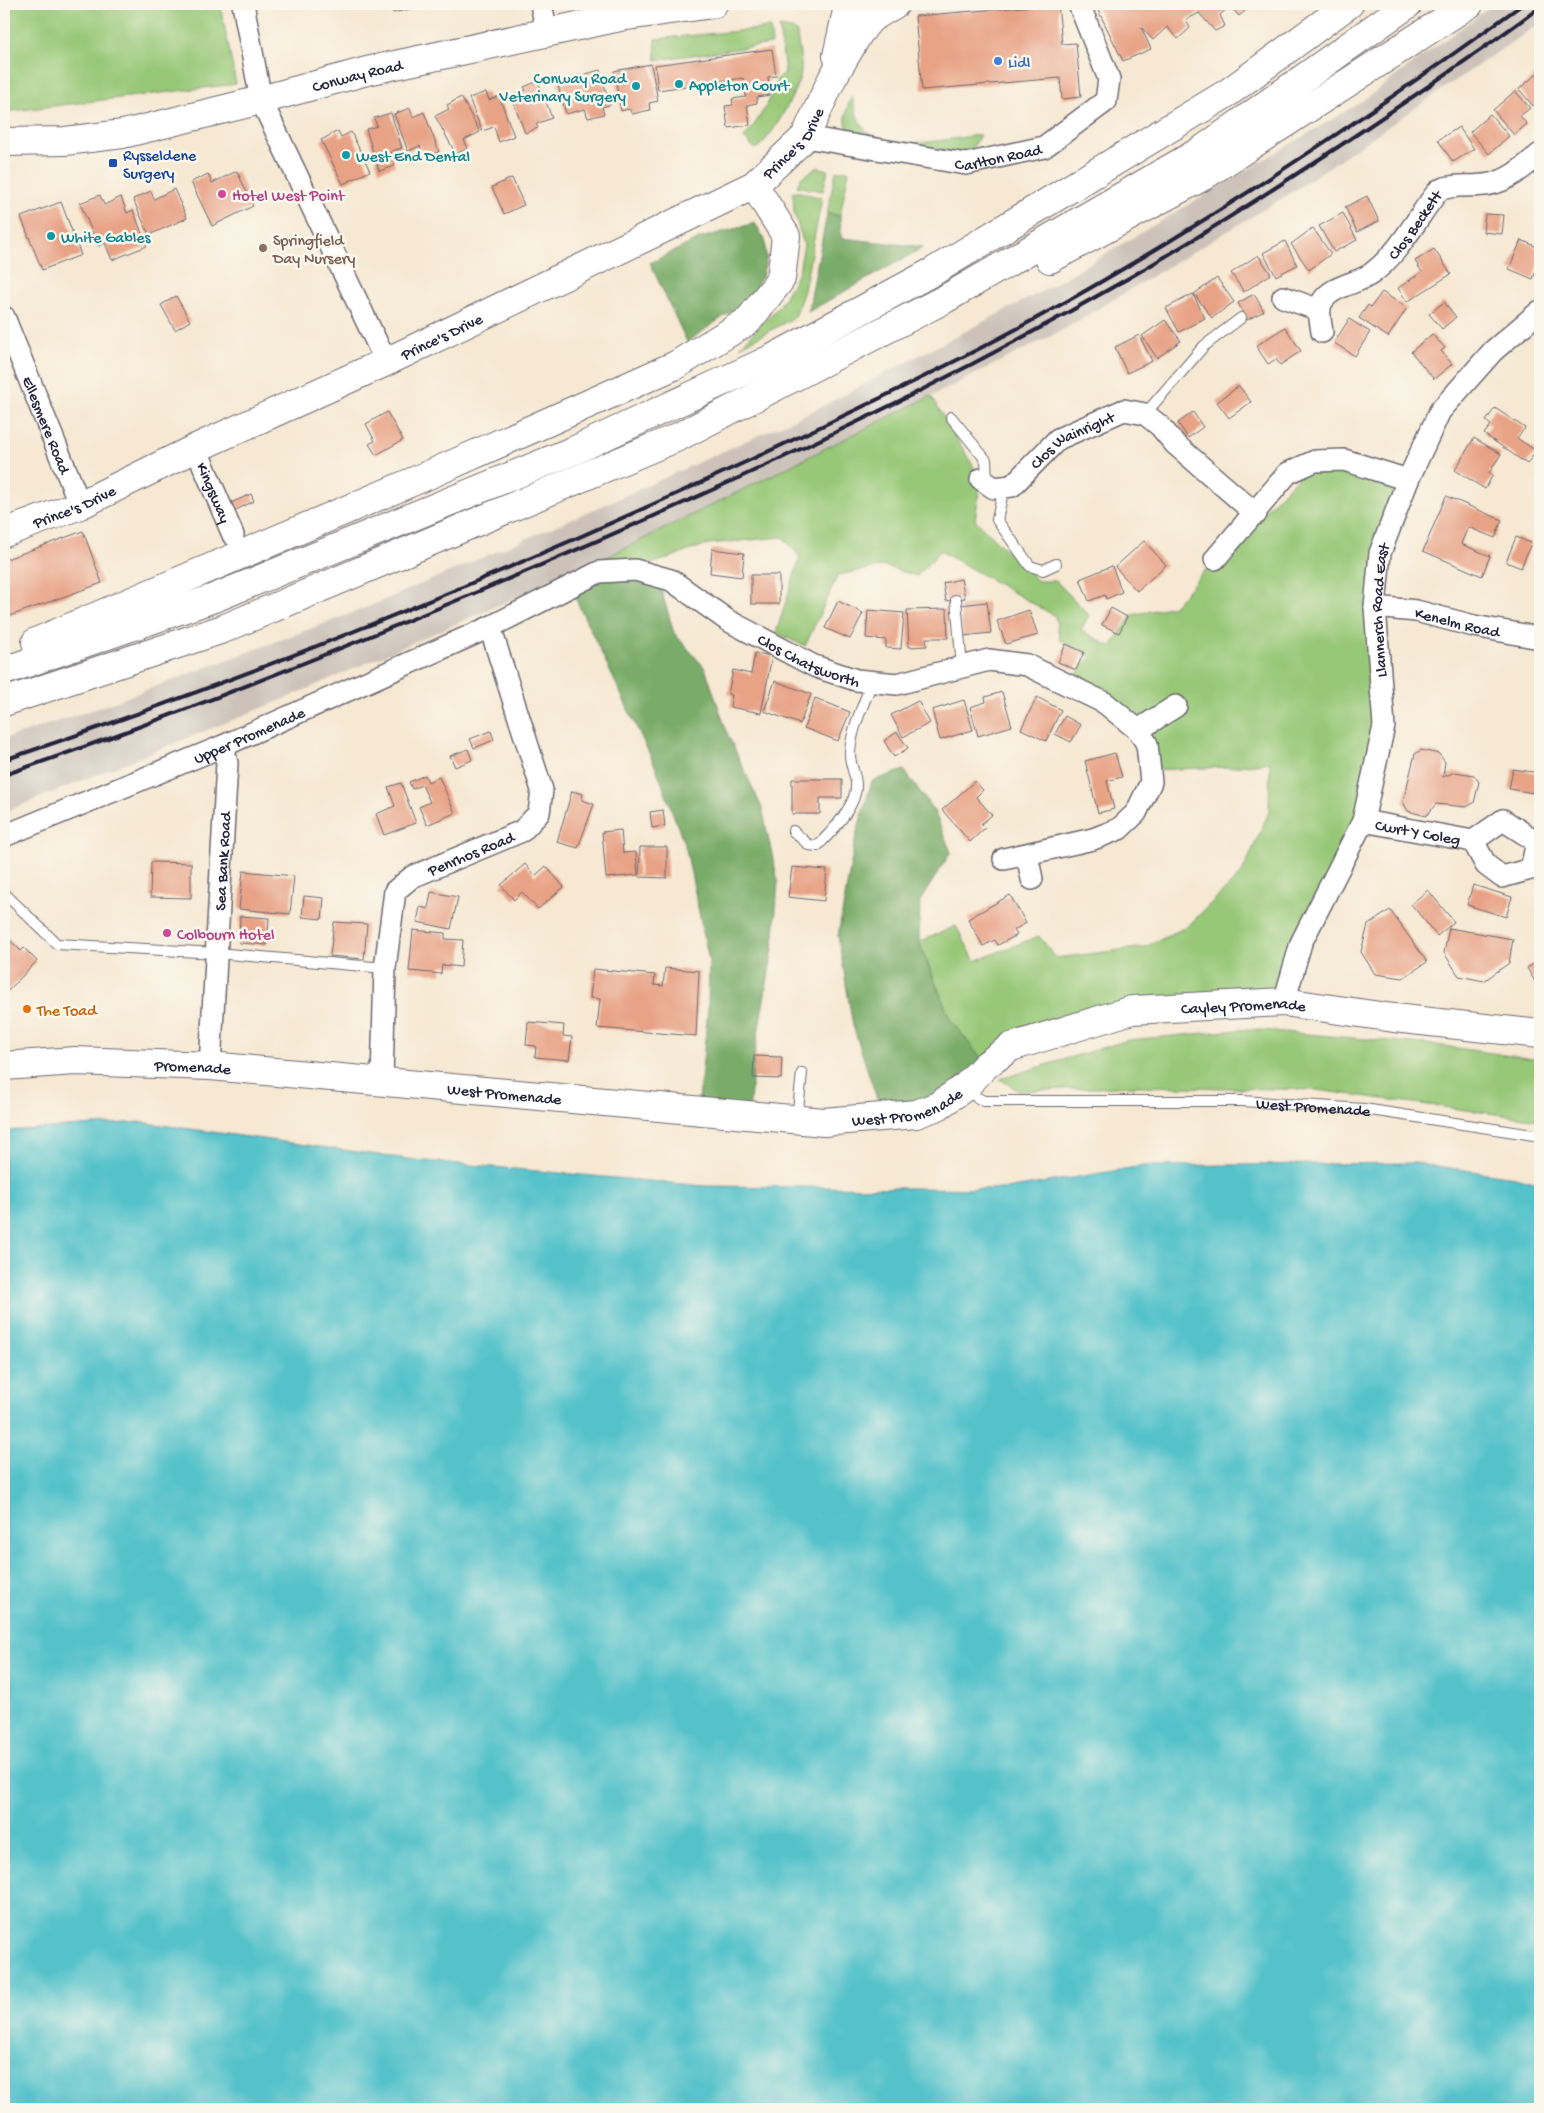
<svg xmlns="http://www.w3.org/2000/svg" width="1544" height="2113" viewBox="0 0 1544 2113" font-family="'Gochi Hand',sans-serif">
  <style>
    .industrial { fill: #ccc2b9 }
    .green { fill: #97c877; stroke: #5c7559 }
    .forest { fill: #79ac68; stroke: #4e6752 }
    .water { fill: #54c2ca; stroke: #3b7282 }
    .building { fill: #e8a386 }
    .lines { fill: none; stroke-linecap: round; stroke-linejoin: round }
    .lane-casing { stroke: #6c6770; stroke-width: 12 }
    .street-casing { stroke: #6c6770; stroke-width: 24 }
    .secondary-casing { stroke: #6c6770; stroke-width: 30 }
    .primary-casing { stroke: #6c6770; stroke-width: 30 }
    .highway-casing { stroke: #6c6770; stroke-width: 30 }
    .lane { stroke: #fff; stroke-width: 10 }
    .street { stroke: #fff; stroke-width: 21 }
    .secondary { stroke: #fff; stroke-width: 28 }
    .primary { stroke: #fff; stroke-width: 28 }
    .highway { stroke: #fff; stroke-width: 28 }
    .rail { stroke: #22223b; stroke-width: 4 }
    .shop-dot { fill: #3f7fe0; stroke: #fbf7ec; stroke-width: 2 }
    .culture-dot { fill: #0f9aa8; stroke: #fbf7ec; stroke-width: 2 }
    .transit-dot { fill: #1a4fb4; stroke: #fbf7ec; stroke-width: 2 }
    .hotel-dot { fill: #d1479c; stroke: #fbf7ec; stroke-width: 2 }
    .education-dot { fill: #8d6e63; stroke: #fbf7ec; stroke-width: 2 }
    .food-dot { fill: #e8710a; stroke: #fbf7ec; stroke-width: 2 }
    .labels { text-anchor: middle; stroke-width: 5; stroke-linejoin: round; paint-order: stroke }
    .shop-label { font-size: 16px; fill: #366cbe; stroke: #fbf7ec; text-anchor: start }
    .street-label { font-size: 16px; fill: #22223b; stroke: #fbf7ec }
    .culture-label { font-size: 16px; fill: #0d838f; stroke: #fbf7ec; text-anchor: start }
    .transit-label { font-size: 16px; fill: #164399; stroke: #fbf7ec; text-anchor: start }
    .hotel-label { font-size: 16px; fill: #b23c85; stroke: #fbf7ec; text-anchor: start }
    .education-label { font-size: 16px; fill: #785e54; stroke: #fbf7ec; text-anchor: start }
    .food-label { font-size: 16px; fill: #c56008; stroke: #fbf7ec; text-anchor: start }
  </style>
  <rect width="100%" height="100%" fill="#fbf7ec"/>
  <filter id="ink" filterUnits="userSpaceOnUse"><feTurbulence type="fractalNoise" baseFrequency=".02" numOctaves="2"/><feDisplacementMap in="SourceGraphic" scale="10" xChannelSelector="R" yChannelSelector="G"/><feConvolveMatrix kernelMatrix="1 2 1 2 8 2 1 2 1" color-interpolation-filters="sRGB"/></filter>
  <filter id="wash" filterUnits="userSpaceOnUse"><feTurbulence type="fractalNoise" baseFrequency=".0096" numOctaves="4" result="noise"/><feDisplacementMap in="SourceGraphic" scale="20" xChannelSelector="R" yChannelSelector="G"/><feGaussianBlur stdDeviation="1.12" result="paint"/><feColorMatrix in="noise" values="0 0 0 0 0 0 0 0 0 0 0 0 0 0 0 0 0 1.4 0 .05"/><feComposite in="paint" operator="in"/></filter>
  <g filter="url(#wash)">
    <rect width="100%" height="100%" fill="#f6e8d2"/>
    <polygon class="industrial" points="1493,4 1540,4 1540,23 1286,196 1061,331 638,544 282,700 4,812 4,739 98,708 366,608 613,501 817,409 1048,288 1361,102"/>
    <g class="green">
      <polygon points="4,4 220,4 236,84 4,112"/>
      <path d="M779,27l13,2 5,4c1,13 5,28 4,40 -3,16 -31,70 -46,76l-11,-11c10,-12 32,-44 33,-59l8,-7z"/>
      <polygon points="770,28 772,44 656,60 655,39"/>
      <path d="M852,96c3,13 5,26 15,35 24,22 84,7 113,4l-9,16 -15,1 -105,-15c-8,-16 -6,-25 1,-41z"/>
      <polygon points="818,167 828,170 823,191 797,186 801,178"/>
      <polygon points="836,171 849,171 840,215 827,214"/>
      <polygon points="793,192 800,192 822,198 804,290 795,317 740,347 781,304 799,271 804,245 794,212"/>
      <polygon points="931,396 981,479 975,520 1038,581 1056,581 1089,615 1081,630 1111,647 1132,615 1174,606 1215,559 1315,461 1408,480 1380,553 1384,726 1363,821 1284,1002 1132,1010 986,1065 950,1019 919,942 956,926 975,961 1039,936 1056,958 1145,947 1188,926 1242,873 1269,812 1270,762 1231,767 1149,770 1138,730 1068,685 1091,656 1060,640 1055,616 940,551 917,576 884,566 838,575 805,646 776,633 800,557 783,537 708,544 635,570 597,562"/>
      <polygon points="1248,1029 1436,1045 1540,1060 1540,1120 1317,1090 1139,1086 1019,1091 1000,1079 1128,1040"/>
    </g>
    <g class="forest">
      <polygon points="827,214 840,215 841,238 924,247 808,312"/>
      <polygon points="755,223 765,240 766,259 762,277 746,301 687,342 650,263 701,238"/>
      <polygon points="599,572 660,586 674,633 705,668 728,735 762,808 778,882 773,949 754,1056 749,1115 698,1110 708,1009 709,961 686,849 657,770 570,587"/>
      <polygon points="904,770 934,811 951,852 920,901 919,942 950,1019 986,1065 966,1086 883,1117 853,1026 838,936 856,835 872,781"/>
    </g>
    <polygon class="water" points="140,1122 415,1160 705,1186 1006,1189 1143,1166 1415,1163 1515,1177 1540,1184 1540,2109 4,2109 4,1131"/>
    <g id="blocks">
      <g class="building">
        <polygon points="391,4 431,4 393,13"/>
        <polygon points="1058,4 1062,44 1076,43 1081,97 1062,99 1060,78 922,90 915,16"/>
        <polygon points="1095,4 1250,4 1251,6 1239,16 1230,6 1220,15 1225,26 1215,31 1199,13 1186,20 1190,28 1178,39 1167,27 1153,40 1141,27 1151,49 1123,61"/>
        <polygon points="1256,4 1272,4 1261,9"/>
        <polygon points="772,49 776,76 768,77 770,95 757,97 757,103 747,105 750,125 728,128 725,106 733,105 732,99 746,97 743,78 658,90 655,65"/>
        <polygon points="651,64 658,101 649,103 650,110 632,114 629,109 621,111 614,71"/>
        <polygon points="600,70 610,105 602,107 604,114 588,118 585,109 566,114 557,82"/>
        <polygon points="1540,71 1540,100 1533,106 1519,89"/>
        <polygon points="538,81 552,118 536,124 538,128 525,133 511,96 526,90 524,87"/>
        <polygon points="1515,91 1530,108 1520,116 1527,124 1514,135 1493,110"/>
        <polygon points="486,92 489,100 499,96 514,136 499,142 494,127 482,131 469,98"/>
        <polygon points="461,97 480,132 464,140 468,148 456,154 435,116 449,109 447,105"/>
        <polygon points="410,108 413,117 424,112 439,152 424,157 420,146 408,151 394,114"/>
        <polygon points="391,113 402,148 391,151 395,166 379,171 366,129 377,126 374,118"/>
        <polygon points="1490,114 1509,136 1489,154 1470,132"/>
        <polygon points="1459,127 1474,149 1453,162 1438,140"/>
        <polygon points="338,131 341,137 351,132 370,171 343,184 321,140"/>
        <polygon points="237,171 253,206 212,226 191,182 208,174 212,183"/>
        <polygon points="512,178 524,205 504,214 492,187"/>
        <polygon points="174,189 187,218 149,235 133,199 151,191 154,199"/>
        <polygon points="100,195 104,205 121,197 127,213 133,210 147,246 112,260 105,243 98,246 80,203"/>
        <polygon points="1367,196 1379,221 1357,232 1345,207"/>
        <polygon points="61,202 81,255 42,270 21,217"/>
        <polygon points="1343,213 1357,240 1334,252 1319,226"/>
        <polygon points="1485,214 1504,215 1502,234 1483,232"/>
        <polygon points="1313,228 1331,254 1309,270 1291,244"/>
        <polygon points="1521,240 1540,248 1540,260 1533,279 1509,269"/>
        <polygon points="1285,241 1297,265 1276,276 1263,253"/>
        <polygon points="1434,249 1451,274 1407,302 1398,288 1422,272 1415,261"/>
        <polygon points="1258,255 1271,274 1244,292 1231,273"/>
        <polygon points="1217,278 1234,302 1212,318 1194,294"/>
        <polygon points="1382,292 1407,308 1388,337 1359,318 1368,305 1371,307"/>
        <polygon points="1193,294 1205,318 1179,332 1166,308"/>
        <polygon points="1254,294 1264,311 1247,320 1238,303"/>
        <polygon points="176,296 190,321 175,330 161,305"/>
        <polygon points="1444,302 1456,317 1442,329 1429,314"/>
        <polygon points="1349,319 1370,332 1355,356 1334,343"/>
        <polygon points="1165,320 1181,341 1157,358 1142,336"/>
        <polygon points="1285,327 1301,351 1280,365 1276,359 1268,364 1256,346"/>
        <polygon points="1432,334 1445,348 1441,351 1452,364 1434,379 1411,352"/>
        <polygon points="1139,335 1152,361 1127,373 1115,347"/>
        <polygon points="1239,386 1251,402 1229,418 1217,402"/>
        <polygon points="1495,408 1525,428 1517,438 1536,451 1527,464 1484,434 1491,425 1486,421"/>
        <polygon points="387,412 403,440 376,455 369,444 375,441 366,424"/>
        <polygon points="1193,412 1203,427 1188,438 1178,423"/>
        <polygon points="1474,438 1501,454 1489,473 1493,475 1485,489 1455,470"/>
        <polygon points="251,494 254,501 234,511 231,503"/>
        <polygon points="1446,496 1502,520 1495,538 1468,527 1461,544 1490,556 1482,576 1423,551"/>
        <polygon points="83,531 102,583 4,618 4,560"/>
        <polygon points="1516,537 1531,543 1521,568 1506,562"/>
        <polygon points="1144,541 1166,565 1137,591 1115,567"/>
        <polygon points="712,549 744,553 742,577 710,573"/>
        <polygon points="1112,566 1122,592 1106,599 1105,595 1089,601 1080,579"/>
        <rect x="751" y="575" width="28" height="29"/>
        <polygon points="961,579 965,598 946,601 943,583"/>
        <polygon points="838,601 863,613 850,639 825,628"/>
        <polygon points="987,602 991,633 963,636 960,605"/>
        <polygon points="1111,608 1127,617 1119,633 1102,625"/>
        <polygon points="947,609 948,638 926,638 927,646 909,647 907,610"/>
        <polygon points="868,610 904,613 901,649 886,648 886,640 866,638"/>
        <polygon points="1029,610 1038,635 1006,644 997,621"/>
        <polygon points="1066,644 1084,652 1076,670 1058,662"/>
        <polygon points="755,653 772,656 761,713 730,707 732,695 728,694 733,670 751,674"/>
        <polygon points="775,681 811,694 800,724 764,711"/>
        <polygon points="1002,692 1012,726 978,736 970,707 986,702 985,697"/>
        <polygon points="1037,697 1061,710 1046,741 1021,729"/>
        <polygon points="815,698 850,712 838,741 804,728"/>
        <polygon points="964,700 973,730 940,740 932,710"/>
        <polygon points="918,701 930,723 903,737 891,715"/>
        <polygon points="1065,716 1081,725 1071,742 1055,734"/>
        <polygon points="491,731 494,740 474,748 470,739"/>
        <polygon points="897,732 908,748 894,757 884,741"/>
        <polygon points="468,749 472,760 455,767 450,756"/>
        <polygon points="1421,750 1439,754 1445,762 1443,777 1455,772 1474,775 1479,782 1474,803 1466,807 1436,804 1426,816 1408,811 1403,802 1415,754"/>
        <polygon points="1115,753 1122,777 1107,781 1114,809 1098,813 1085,761"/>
        <polygon points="1513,769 1540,773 1540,794 1509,789"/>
        <polygon points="425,775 428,782 439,777 455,813 427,825 419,807 430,802 422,785 412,789 409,782"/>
        <polygon points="792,779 842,779 842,798 820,798 820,814 792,814"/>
        <polygon points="975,781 983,790 976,797 992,815 981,824 985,828 970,842 942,810"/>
        <polygon points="401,783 416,823 384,835 376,814 395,806 388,787"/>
        <polygon points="572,791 583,794 582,800 594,804 578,848 557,842"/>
        <polygon points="663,810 665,826 652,828 650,812"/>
        <polygon points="621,830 623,853 636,852 638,875 606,878 602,832"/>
        <polygon points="640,847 667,847 667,878 639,877"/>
        <polygon points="151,862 191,863 191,898 150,897"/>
        <polygon points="525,864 535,876 546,866 564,887 538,909 522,892 514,900 501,885"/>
        <polygon points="792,867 827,870 824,901 788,897"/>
        <polygon points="243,871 294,876 290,914 239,909"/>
        <polygon points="1473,885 1512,897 1506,917 1467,905"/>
        <polygon points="1428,890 1454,922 1437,936 1411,904"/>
        <polygon points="431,892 458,897 451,929 417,922 420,907 428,909"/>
        <polygon points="1010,895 1026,923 1014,930 1017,935 998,945 995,940 983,946 968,919"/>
        <polygon points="304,896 324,898 322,919 302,917"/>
        <polygon points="1390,910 1427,962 1403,978 1375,974 1361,952 1368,925"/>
        <polygon points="240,916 269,918 267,945 239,943"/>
        <polygon points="334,922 367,924 364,959 330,956"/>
        <polygon points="1449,928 1513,939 1509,963 1484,981 1459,976 1444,953"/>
        <polygon points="413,930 445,933 445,939 463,940 461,967 442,965 441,974 409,971"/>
        <polygon points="4,934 21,951 24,948 37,961 4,995"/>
        <polygon points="1540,960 1540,990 1527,968"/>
        <polygon points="665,968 699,971 696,1036 597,1028 600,999 590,998 593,969 655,975 654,985 663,986"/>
        <polygon points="528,1022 564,1025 563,1036 572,1037 569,1060 535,1057 536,1046 526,1045"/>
        <polygon points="754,1056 782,1057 781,1079 753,1078"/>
      </g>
    </g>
  </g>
  <g filter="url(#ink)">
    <use href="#blocks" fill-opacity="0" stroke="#6c6770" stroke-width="1"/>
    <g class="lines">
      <defs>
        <g id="lane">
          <polyline points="1145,414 1204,346 1241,318"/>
          <polyline points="951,417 986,460 987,482"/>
          <polyline points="1004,487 997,520 1030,566 1043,570 1056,564"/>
          <polyline points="956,600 962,667"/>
          <path d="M793,831l16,14 8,1c14,-13 40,-41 39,-61 0,-10 -6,-20 -6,-30 0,-24 14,-51 22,-73"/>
          <polyline points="4,893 57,944 216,953 385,968"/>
          <path id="s1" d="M967,1087l9,10 8,4h258l122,8 176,27"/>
          <polyline points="797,1119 802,1073"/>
        </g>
        <g id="street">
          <polyline points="243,4 261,100 386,362"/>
          <polyline points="541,4 547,32"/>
          <path id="s2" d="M805,137l161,27 78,-17 62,-46 3,-22 -30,-75"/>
          <polyline points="1283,297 1319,310"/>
          <path id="s3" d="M4,317l76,188"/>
          <path id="s4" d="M1322,332c-1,-9 -5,-21 0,-30 10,-17 35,-18 49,-28 30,-22 45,-56 68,-84 16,-7 34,-2 51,-6 20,-4 34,-17 50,-30"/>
          <path id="s5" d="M196,448l37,87"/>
          <path id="s6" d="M981,479l13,9 18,-2 46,-47 66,-29 21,4 15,12 15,18 81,70"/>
          <polyline points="1215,559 1288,473 1315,461 1344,460 1408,480"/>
          <path id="s7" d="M1375,607l41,4 58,15 66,12"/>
          <polyline points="1138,730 1176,706"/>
          <path id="s8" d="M1363,821l110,20 30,-21 34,22 -6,27 -29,8 -16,-12 -13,-24"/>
          <path id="s9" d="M4,836l219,-90 267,-119 109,-55 36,-2 36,10 56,40 87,46 42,14 41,4 92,-24 38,5 78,38 33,27 9,14 4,38 -15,31 -17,16 -26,10 -89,20"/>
          <polyline points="1027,855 1032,879"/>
          <path id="s10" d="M1284,1002l17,-59 62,-122 21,-95 -9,-119 5,-54 28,-73 32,-69 53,-60 47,-40"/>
          <path id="s11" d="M210,1066l17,-303 -4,-17"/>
          <path id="s12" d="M382,1080l3,-112 10,-77 17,-14 110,-46 17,-18 3,-23 -52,-163"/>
        </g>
        <g id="secondary">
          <polyline points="837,56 846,15 854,4"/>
          <path id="s13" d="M4,533l76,-28 116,-57 190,-86 368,-177 51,-48 27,-58 27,-46 11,-14 25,-15"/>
          <path id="s14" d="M4,1066l71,-5 135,5 614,56 92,-8 22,-8 28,-20 20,-21 25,-18 121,-37 152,-8 110,16 146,16"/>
        </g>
        <g id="primary">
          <path id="s15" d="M4,142l61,-1 58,-7 138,-34 106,-29 253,-54 93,-13"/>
        </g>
        <g id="highway">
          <polyline points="1050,259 1202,177 1469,4"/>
          <polyline points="36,642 426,476 676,365 748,321 781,279 786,236 754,185"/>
          <polyline points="4,671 214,598 575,450 771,359 934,271 1229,92 1349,4"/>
          <polyline points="4,702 223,629 678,437 945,299 1202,150 1408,4"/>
        </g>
      </defs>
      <use href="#lane" class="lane-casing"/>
      <use href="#street" class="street-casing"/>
      <use href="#secondary" class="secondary-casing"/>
      <use href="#primary" class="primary-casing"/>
      <use href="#highway" class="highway-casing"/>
      <use href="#lane" class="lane"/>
      <use href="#street" class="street"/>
      <use href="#secondary" class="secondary"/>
      <use href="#primary" class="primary"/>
      <use href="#highway" class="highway"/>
      <g class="rail">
        <path d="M4,760c254,-85 503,-187 746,-300 124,-58 248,-117 366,-187 140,-82 276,-174 407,-269"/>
        <path d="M4,775c164,-56 325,-121 485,-188 212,-89 424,-185 624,-300 78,-44 153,-93 228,-142 67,-45 135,-90 199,-138"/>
      </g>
    </g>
  </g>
  <circle class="shop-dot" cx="998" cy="61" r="5"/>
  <g class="culture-dot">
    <circle cx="679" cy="84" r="5"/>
    <circle cx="636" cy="86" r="5"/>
    <circle cx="346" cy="155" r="5"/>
    <circle cx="51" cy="236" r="5"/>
  </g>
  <rect class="transit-dot" x="108" y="158" width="10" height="10" rx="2.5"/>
  <g class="hotel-dot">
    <circle cx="222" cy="194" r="5"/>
    <circle cx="167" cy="933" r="5"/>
  </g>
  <circle class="education-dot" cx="263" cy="248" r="5"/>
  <circle class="food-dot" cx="27" cy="1009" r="5"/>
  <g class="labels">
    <g class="shop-label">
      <text x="1008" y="67">Lidl</text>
    </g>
    <g class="street-label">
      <text dy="6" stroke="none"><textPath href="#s15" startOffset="361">Conway Road</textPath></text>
      <text dy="6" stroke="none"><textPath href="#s13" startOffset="885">Prince's Drive</textPath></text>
      <text dy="6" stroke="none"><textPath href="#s2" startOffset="196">Carlton Road</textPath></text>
      <text dy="6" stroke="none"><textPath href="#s4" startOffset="154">Clos Beckett</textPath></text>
      <text dy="6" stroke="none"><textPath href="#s13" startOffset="480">Prince's Drive</textPath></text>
      <text dy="6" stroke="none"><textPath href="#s3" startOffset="116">Ellesmere Road</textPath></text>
      <text dy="6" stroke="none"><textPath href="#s6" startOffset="111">Clos Wainright</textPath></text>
      <text dy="6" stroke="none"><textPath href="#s5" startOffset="48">Kingsway</textPath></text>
      <text dy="6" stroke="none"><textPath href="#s13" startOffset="75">Prince's Drive</textPath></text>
      <text dy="6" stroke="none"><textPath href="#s10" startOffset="412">Llannerch Road East</textPath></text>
      <text dy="6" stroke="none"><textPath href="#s7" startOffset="84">Kenelm Road</textPath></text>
      <text dy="6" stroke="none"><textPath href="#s9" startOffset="885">Clos Chatsworth</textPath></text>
      <text dy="6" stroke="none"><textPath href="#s9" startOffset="265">Upper Promenade</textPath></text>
      <text dy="6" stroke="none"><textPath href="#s8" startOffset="56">Cwrt Y Coleg</textPath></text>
      <text dy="6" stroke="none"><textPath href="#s12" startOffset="275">Penrhos Road</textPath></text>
      <text dy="6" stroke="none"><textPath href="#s11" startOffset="205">Sea Bank Road</textPath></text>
      <text dy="6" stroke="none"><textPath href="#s14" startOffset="1271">Cayley Promenade</textPath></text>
      <text dy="6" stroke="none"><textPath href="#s14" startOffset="189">Promenade</textPath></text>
      <text dy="6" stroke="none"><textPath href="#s14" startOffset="502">West Promenade</textPath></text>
      <text dy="6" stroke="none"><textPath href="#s14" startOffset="908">West Promenade</textPath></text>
      <text dy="6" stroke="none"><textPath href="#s1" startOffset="352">West Promenade</textPath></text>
    </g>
    <g class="culture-label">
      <text x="626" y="83" text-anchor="end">Conway Road<tspan x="626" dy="18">Veterinary Surgery</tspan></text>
      <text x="689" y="90">Appleton Court</text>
      <text x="356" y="161">West End Dental</text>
      <text x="61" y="242">White Gables</text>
    </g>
    <g class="transit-label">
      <text x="123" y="160">Rysseldene<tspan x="123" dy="18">Surgery</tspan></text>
    </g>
    <g class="hotel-label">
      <text x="232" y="200">Hotel West Point</text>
      <text x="177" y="939">Colbourn Hotel</text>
    </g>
    <g class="education-label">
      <text x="273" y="245">Springfield<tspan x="273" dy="18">Day Nursery</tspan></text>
    </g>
    <g class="food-label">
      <text x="37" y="1015">The Toad</text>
    </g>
  </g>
  <rect width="1544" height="2113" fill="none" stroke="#fbf7ec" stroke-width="20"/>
</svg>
